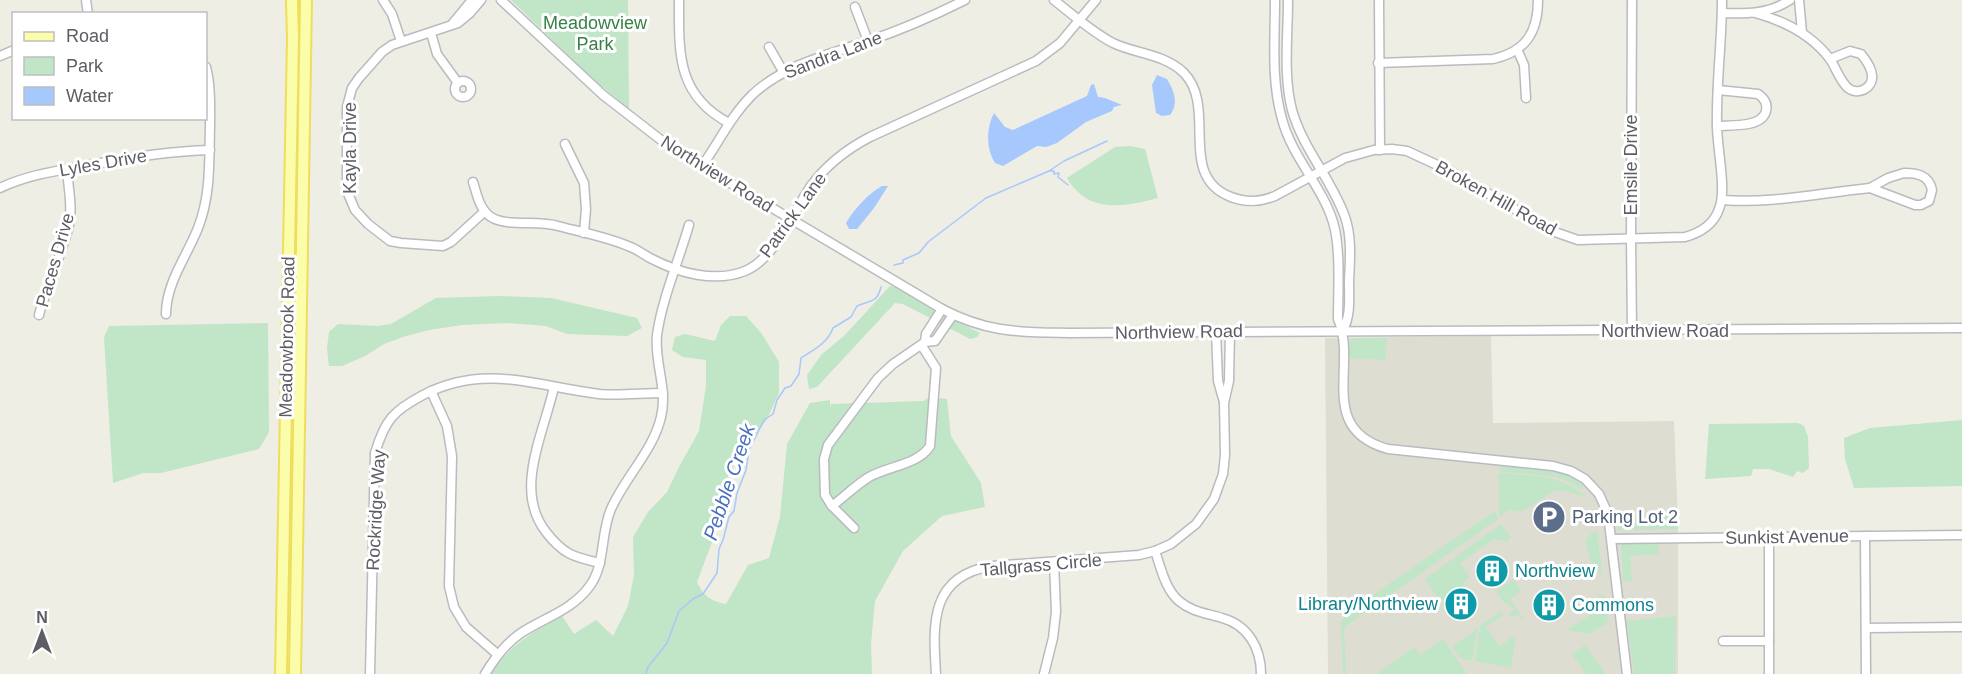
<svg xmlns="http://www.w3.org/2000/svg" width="1962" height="674" viewBox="0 0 1962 674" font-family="Helvetica,sans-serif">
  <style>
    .education { fill: #deddd2 }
    .green { fill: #c1e5c7 }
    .water { fill: #a6c8fd }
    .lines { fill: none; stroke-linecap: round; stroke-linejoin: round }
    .stream { stroke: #a6c8fd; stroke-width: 1.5 }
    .minor-casing { stroke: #b9bbc0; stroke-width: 11 }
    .major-casing { stroke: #eede5e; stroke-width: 14 }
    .minor { stroke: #fff; stroke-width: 8 }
    .major { stroke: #fcfdab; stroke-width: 10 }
    .labels { text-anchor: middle; stroke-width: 6; stroke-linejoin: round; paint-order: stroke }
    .park-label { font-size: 18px; fill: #368146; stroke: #fff }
    .street-label { font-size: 18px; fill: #5c5e64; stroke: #fff }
    .service-label { font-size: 18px; fill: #4e5e75; stroke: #fff; text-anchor: start }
    .culture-label { font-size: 18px; fill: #0d838f; stroke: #fff; text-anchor: start }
    .water-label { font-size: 20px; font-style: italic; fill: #486ec0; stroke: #fff }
  </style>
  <rect width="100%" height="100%" fill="#eeeee4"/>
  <polygon class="education" points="1491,336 1493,423 1674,421 1678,525 1678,674 1328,674 1325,338"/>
  <g class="green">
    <polygon points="511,0 628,0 629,109 592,78"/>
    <path d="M1130,146l15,3 13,49c-35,9 -70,16 -91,-20l48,-31z"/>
    <polygon points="890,286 898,287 928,307 980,333 977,337 970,339 903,304 895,303 817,387 809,389 807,375 822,354 844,336"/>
    <polygon points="499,296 551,298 637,318 642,328 627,336 567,334 546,326 507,323 462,325 429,330 403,337 384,344 365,356 342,366 329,366 327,348 329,332 338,324 377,326 391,324 436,298"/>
    <path d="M730,316h16l16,18 17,28v31l-13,28 -24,29 -16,30 -6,41 -23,61c7,14 13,19 29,22l22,-39 21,-7 11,-41 7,-73 23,-41 20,-3v8l1,-4 93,-3 5,-4 18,2 4,37 30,47 4,24 -43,9 -39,35 -28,50 -4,43 1,30h-381c18,-29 42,-42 71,-58l12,18 22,-14 17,16 15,-30 6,-31 -1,-38 15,-25 19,-20 12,-25 20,-36 7,-45v-26l-23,-3 -11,-7 3,-13 10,-3 30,7 6,-16z"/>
    <polygon points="268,323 269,432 259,449 161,473 143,473 113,483 104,337 109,326"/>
    <polygon points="1352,338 1387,338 1385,360 1349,358 1349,342"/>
    <polygon points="1962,420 1962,486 1854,488 1845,459 1844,438 1870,428"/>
    <polygon points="1798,423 1804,426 1808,437 1809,468 1803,473 1797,471 1793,477 1769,469 1753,469 1751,476 1705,479 1709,424"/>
    <path d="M1500,466c26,3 62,0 83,19l-1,5 -12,-8 -13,-5 -58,-6z"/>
    <path d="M1499,473c31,3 64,1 87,24l-20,-6h-12l-31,20 -13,-1 -11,7z"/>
    <polygon points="1495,511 1498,519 1346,626 1344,630 1346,674 1343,674 1341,623 1348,612"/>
    <polygon points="1677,515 1678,529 1618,530 1615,518"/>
    <polygon points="1501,524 1511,538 1507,542 1494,539 1460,563 1470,577 1463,582 1465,586 1440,601 1425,579"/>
    <polygon points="1597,531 1602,574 1601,575 1591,563 1585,540 1593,532"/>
    <polygon points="1658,542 1659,554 1630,556 1632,581 1623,582 1621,544"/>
    <polygon points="1513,579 1521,591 1510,599 1523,618 1521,619 1518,614 1512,618 1509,614 1514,610 1508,603 1505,604 1496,592"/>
    <polygon points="1599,595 1605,596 1608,622 1589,634 1567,630 1594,612"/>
    <polygon points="1501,611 1504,615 1486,627 1499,646 1516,635 1511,668 1475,661 1480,626"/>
    <polygon points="1676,616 1675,674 1634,674 1627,621"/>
    <polygon points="1478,628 1472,661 1460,658 1452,647"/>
    <polygon points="1443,639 1467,674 1377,674 1414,647 1420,655"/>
    <polygon points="1585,645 1605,673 1605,674 1586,674 1572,654"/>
  </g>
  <g class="water">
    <path d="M1157,75l10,4c7,12 12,24 3,36l-8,1 -6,-3 -4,-28z"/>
    <path d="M1094,84l4,13 7,1 17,7 -8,2 -2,4 -26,11 -29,21 -11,4 -9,-1 -34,20 -8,-3c-9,-14 -9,-35 -1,-50l11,14 8,3 74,-34 4,-11z"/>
    <path d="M882,186h6l-14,22 -17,21h-8l-3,-6c8,-14 23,-30 36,-37z"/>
  </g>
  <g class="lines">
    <g class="stream">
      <polyline points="1050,171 1054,171 1054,174 1059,173 1058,177 1068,185"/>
      <polyline points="894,265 903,263 903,260 919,253 928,242 986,198 1049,171 1064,161 1107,141"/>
      <path d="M646,674l2,-7 19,-24 12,-32 14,-12 10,-5 14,-21 2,-24 4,-9 6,-23 5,-6 3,-18 9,-23 3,-20 15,-30 9,-6 4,-14 8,-12 6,-2 8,-12 2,-16c12,-8 27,-15 32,-30l18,-11 6,-11c14,-6 20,-3 24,-19"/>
    </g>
    <defs>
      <g id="minor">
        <polyline points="86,0 88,14"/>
        <polyline points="383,0 392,14 401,41"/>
        <polyline points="481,0 470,13 458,23 392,45 382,52 359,78 352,88 347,107 347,191 355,210 368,224 390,241 401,243 443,246 451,242 484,212"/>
        <path d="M501,0l102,95 67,52 272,162c46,24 77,23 127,24l893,-5"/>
        <path d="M679,0c0,52 -3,95 50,123"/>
        <path d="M1054,0c19,15 38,32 59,43 23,11 52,11 71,30 34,35 -8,103 47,124 16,6 29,5 44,-1l70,-38 29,-8 18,-1 15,2 43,20 102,60 26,9 107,-3c15,-4 29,-13 34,-28 8,-19 -2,-61 -2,-83 -1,-42 5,-84 5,-126"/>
        <path d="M1275,0c0,40 -4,81 7,119 10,38 40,67 51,103 8,25 5,70 5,97 20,45 -22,110 50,130l165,17 18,5 14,8 14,15 9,20 19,160"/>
        <path d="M1288,0c0,36 -5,75 4,110 11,39 40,70 53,107 7,20 5,43 4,64 0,17 2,34 -6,49"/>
        <polyline points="1379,0 1380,150"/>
        <polyline points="1799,0 1802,32"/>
        <polyline points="855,7 868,41"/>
        <path d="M1722,13c24,1 47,1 68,-13"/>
        <path d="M1755,13c30,8 56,21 75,46"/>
        <polyline points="453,23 472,0"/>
        <polyline points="431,33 437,54 458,83"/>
        <polyline points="769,47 784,73"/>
        <polyline points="1517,49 1524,65 1526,98"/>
        <path d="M1850,51l11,3c5,6 11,14 11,22 1,12 -14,20 -24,12 -8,-7 -12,-20 -18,-29z"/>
        <polyline points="0,56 14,50"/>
        <path d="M1378,63l115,-4c32,-7 45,-26 45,-59"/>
        <circle cx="463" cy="89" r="8"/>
        <path d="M1717,126c13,-1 45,2 49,-15 2,-8 -2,-13 -8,-17l-40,-4"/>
        <polyline points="565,144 584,183 586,209 584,233"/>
        <path d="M702,166c17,-24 29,-50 50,-71 32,-30 75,-40 116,-54 33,-11 65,-25 97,-41"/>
        <path d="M1904,173c13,0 25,2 28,17l-3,11 -8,4h-6l-45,-17 18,-10z"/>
        <path d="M473,182c4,12 6,27 18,35 15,10 47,3 67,9 23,6 48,11 70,20 9,3 16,9 24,13 27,14 63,24 93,12 31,-13 47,-58 66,-85 16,-22 36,-37 59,-49l166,-76 24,-18 36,-43"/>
        <path d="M0,188c27,-13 56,-17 85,-22 41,-8 82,-15 125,-16"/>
        <path d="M1722,200c51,4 97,-7 148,-12"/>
        <polyline points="942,309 926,334 925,342 935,341 953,315"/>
        <path d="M166,314c0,-31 21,-58 32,-86 13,-33 11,-67 12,-101 0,-20 1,-41 -4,-60"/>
        <path d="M39,315c8,-32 23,-60 30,-90 4,-18 -1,-38 -2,-56"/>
        <polyline points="1632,331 1631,237 1632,0"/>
        <polyline points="1216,332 1218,381 1224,402"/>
        <path d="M554,387c-10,46 -41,103 -8,145 17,22 27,25 54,31"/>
        <polyline points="431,391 447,426 452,456 449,586 454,607 466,627 497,654"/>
        <path d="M832,506c12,-9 24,-21 37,-29 19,-11 49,-12 61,-31l6,-78 -14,-22"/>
        <polyline points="854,528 832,506 825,495 824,459 828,445 878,378 893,364 925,342"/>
        <polyline points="1865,536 1866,674"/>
        <polyline points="1769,538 1769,674"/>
        <polyline points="1612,539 1962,535"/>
        <path d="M1155,551c6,17 10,38 24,50 13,11 27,12 43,17 26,7 39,30 39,56"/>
        <polyline points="1866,628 1962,627"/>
        <polyline points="1723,641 1769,641"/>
        <path d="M370,674l5,-221c10,-33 18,-42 48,-58 62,-32 112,-9 176,-1 20,2 43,-1 64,-1"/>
        <path d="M485,674c10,-16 20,-30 36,-41 23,-15 51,-23 68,-46 17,-22 11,-53 22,-78 14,-32 42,-58 50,-92 7,-28 -7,-55 -4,-82 5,-36 22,-75 32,-110"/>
        <path d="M936,674c-3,-49 -7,-98 56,-108l147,-11 16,-4 16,-7 25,-20 18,-25 9,-25 2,-19 -1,-52 5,-22 1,-49"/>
        <polyline points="1044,674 1053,638 1056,612 1054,562"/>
      </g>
      <g id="major">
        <polyline points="281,674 293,39 292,0"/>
        <polyline points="295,674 306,0"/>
      </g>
    </defs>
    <use href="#minor" class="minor-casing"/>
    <use href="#major" class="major-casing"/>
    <use href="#minor" class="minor"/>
    <use href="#major" class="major"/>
  </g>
  <defs>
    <symbol id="parking-disc" viewBox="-11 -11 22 22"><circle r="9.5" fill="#5c6f8a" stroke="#fff"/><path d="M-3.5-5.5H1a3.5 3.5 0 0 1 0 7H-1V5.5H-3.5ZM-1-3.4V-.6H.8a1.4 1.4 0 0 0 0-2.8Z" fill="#fff"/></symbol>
    <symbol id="building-disc" viewBox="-11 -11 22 22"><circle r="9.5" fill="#0f9aa8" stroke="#fff"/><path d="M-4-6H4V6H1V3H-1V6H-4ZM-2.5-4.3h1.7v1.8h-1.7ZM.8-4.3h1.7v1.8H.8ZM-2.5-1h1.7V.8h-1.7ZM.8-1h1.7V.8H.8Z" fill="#fff"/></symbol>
  </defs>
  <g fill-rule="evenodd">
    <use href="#parking-disc" x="1530" y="498" width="38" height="38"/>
    <use href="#building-disc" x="1473" y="552" width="38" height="38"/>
    <use href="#building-disc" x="1442" y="585" width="38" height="38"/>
    <use href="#building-disc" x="1530" y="586" width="38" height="38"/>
  </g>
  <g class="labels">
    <g class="park-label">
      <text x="595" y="29">Meadowview<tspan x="595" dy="21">Park</tspan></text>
    </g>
    <g class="street-label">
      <text transform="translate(833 55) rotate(-21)" y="6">Sandra Lane</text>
      <text transform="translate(350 148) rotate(-90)" y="6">Kayla Drive</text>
      <text transform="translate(103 163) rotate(-10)" y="6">Lyles Drive</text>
      <text transform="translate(1631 165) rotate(-90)" y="6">Emsile Drive</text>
      <text transform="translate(717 174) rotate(32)" y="6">Northview Road</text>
      <text transform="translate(1496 198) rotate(29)" y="6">Broken Hill Road</text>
      <text transform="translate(793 215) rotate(-54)" y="6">Patrick Lane</text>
      <text transform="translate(55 260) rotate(-74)" y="6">Paces Drive</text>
      <text x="1665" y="337">Northview Road</text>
      <text transform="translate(1179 332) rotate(-1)" y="6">Northview Road</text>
      <text transform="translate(287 337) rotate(-89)" y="6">Meadowbrook Road</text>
      <text transform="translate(376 510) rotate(-87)" y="6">Rockridge Way</text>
      <text transform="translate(1787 537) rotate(-1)" y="6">Sunkist Avenue</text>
      <text transform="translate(1041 565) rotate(-5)" y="6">Tallgrass Circle</text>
    </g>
    <g class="service-label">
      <text x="1572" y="523">Parking Lot 2</text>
    </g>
    <g class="culture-label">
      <text x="1515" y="577">Northview</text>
      <text x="1438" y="610" text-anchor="end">Library/Northview</text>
      <text x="1572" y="611">Commons</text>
    </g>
    <g class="water-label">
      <text transform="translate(729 482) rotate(-71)" y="7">Pebble Creek</text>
    </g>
  </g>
  <rect x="12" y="12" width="195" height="108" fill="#ffffff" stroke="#bebfc1" stroke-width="1.5"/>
  <rect x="24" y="32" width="30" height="9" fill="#fcfdab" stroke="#bebfc1" stroke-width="1.5"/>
  <text x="66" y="42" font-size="18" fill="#5c5e64">Road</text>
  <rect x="24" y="57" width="30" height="18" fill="#c1e5c7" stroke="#bebfc1" stroke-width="1.5"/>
  <text x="66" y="72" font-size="18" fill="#5c5e64">Park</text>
  <rect x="24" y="87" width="30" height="18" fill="#a6c8fd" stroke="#bebfc1" stroke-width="1.5"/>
  <text x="66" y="102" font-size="18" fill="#5c5e64">Water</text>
  <g transform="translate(42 632)" stroke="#ffffff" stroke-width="4.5" paint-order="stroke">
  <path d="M0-4.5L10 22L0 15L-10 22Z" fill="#5c5e64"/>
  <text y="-9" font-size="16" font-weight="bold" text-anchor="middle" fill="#5c5e64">N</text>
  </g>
</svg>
